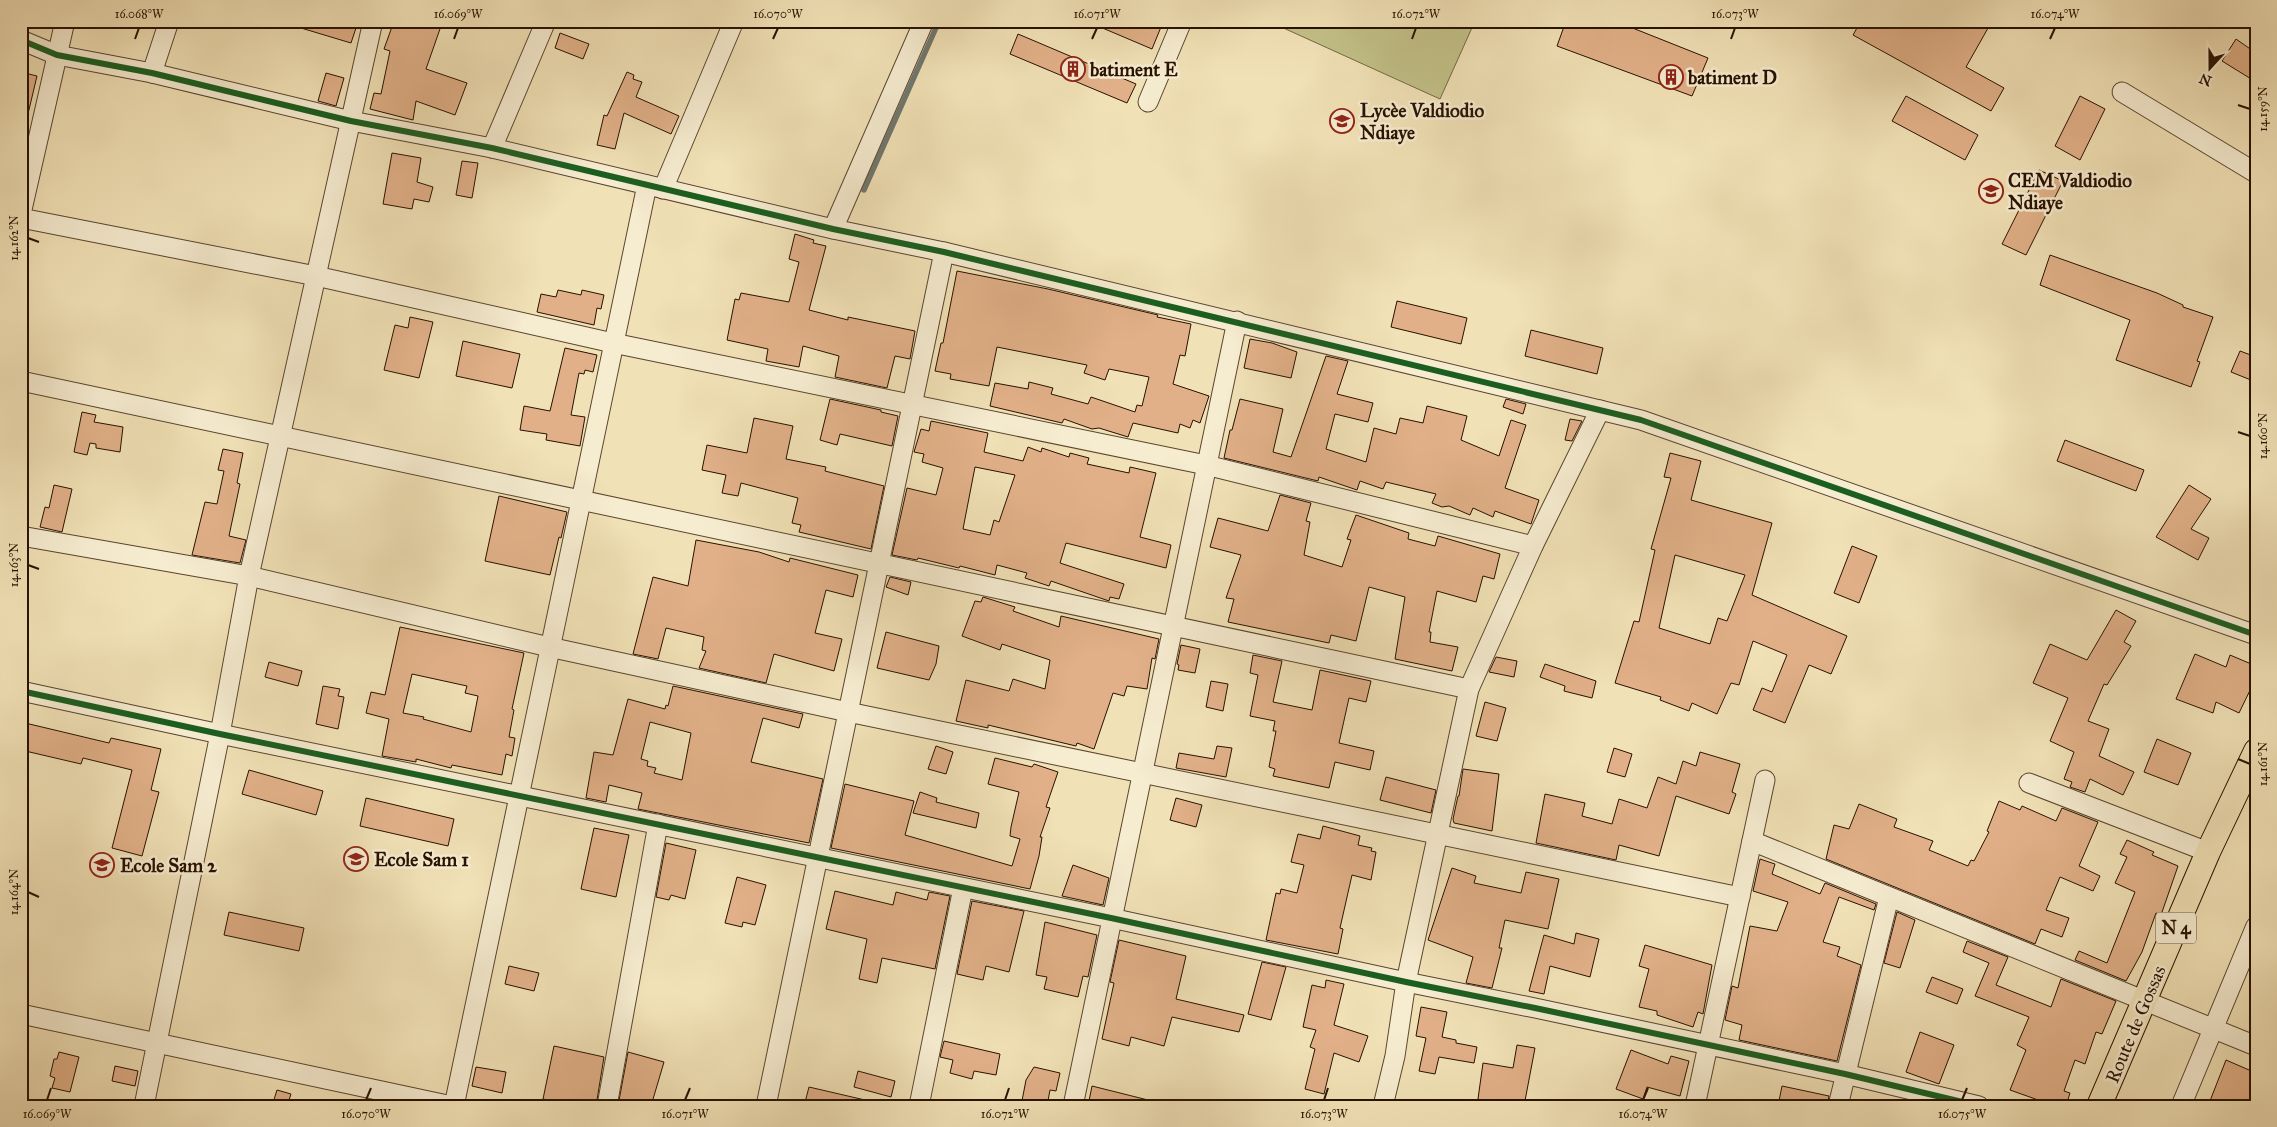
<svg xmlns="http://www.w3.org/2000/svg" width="2277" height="1127" viewBox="0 0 2277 1127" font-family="'IM FELL Great Primer',serif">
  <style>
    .green { fill: #c2c088; stroke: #756844 }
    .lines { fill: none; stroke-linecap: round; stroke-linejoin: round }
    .stream { stroke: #6f776e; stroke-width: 5.5 }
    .building { fill: #e1b088; stroke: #281100; fill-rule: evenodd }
    .minor-casing { stroke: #5a452e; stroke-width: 21 }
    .major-casing { stroke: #281100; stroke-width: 26 }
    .minor { stroke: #f6ecd0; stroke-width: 19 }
    .major { stroke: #f1e1b6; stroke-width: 24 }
    .cycleway-casing { stroke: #f6ecd0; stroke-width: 9 }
    .cycleway { stroke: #1b5e20; stroke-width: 6 }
    .ticks { fill: none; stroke: #281100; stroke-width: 2 }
    .labels { text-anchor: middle; stroke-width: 5; stroke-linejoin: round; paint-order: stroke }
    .shield { fill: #f6ecd0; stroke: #66533e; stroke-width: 1 }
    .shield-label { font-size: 18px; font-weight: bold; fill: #281100 }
    .poi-label { font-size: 19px; font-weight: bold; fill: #281100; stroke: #f6ecd0; text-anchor: start }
    .street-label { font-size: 19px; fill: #281100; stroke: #f6ecd0 }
    .neatline { fill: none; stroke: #281100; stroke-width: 2 }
    .ticks-label { font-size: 12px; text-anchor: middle; fill: #281100 }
  </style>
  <rect width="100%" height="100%" fill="#f1e1b6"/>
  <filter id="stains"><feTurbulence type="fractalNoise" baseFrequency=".004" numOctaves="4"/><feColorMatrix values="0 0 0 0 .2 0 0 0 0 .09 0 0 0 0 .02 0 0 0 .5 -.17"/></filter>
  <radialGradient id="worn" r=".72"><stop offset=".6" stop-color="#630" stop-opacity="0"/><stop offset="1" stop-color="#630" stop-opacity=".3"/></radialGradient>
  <polygon class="green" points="1268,21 1475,21 1440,99"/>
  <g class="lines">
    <polyline class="stream" points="864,190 939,21"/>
  </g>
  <g class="building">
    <polygon points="292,21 334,21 356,28 351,43 291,25"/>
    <polygon points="394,21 429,21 441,26 426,69 467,83 455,115 416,101 413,120 370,109 374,93 381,94 390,51 384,49"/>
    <polygon points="1086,21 1146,21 1161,27 1152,49"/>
    <polygon points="1566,21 1615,21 1708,58 1692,96 1557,46"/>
    <polygon points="1861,21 1992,21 1966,67 2004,88 1991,111 1853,35"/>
    <polygon points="560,33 589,44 583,59 555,48"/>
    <polygon points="1018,34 1136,84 1127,103 1010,54"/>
    <polygon points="2236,39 2256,53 2256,82 2222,61"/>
    <polygon points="21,72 37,76 27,118 21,117"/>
    <polygon points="627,72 634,75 633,79 642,82 636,97 679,116 671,134 624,113 615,149 597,145 604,115 607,116"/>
    <polygon points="326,73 344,78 336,106 318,101"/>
    <polygon points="1906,96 1978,135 1965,160 1892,121"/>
    <polygon points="2080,96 2105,109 2080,160 2055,146"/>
    <polygon points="392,153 421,158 417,182 433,187 429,202 414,199 412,209 383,204"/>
    <polygon points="462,161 478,163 472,198 456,195"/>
    <polygon points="2039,170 2063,181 2026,255 2002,244"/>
    <polygon points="795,234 814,240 813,243 826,246 809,310 848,320 848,317 915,331 910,359 895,356 887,388 835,377 839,356 803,346 799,367 766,361 768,349 727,340 735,299 739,300 741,293 789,302 799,262 789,259"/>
    <polygon points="2050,255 2157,293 2183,305 2183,307 2213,317 2197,361 2200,362 2191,387 2116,360 2130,320 2040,285"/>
    <polygon points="957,271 1048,289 1158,315 1157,317 1191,324 1185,356 1180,355 1173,384 1209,396 1200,423 1193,420 1190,428 1180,424 1178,433 1133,423 1128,437 1099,428 1092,429 1064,419 1062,423 990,406 995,383 1028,389 1029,382 1053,388 1051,394 1088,404 1091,397 1135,412 1137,405 1142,406 1149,377 1109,369 1105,380 1084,373 1087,365 997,347 989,386 950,379 951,374 935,371 941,343 943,343"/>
    <polygon points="558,290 581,295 582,290 604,295 601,309 597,308 594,325 537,312 541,294 556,297"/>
    <polygon points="1397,301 1467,318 1461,344 1391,327"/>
    <polygon points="410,317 433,322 419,378 384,370 395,325 408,328"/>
    <polygon points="1531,330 1603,348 1597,374 1525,356"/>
    <polygon points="1250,339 1272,343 1297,352 1291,378 1244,368"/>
    <polygon points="463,341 520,354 512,388 456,376"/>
    <polygon points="565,348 597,355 593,372 585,370 584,374 579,373 571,415 585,417 580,446 546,440 547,434 520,430 524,406 550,411"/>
    <polygon points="2240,351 2256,357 2256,382 2231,372"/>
    <polygon points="1326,356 1348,361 1337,394 1373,403 1368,422 1335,414 1326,449 1366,462 1374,428 1396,434 1400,418 1423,423 1427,406 1467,416 1461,440 1499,456 1511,420 1526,425 1505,488 1539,500 1531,524 1495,511 1493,517 1473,508 1470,515 1449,506 1442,507 1432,503 1436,494 1386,482 1383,489 1360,481 1357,490 1319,477 1318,481 1224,458 1230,430 1232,430 1240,399 1283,409 1273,452 1291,457"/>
    <polygon points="830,399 881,410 881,412 898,416 892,446 840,434 837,445 820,440"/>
    <polygon points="1506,399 1526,404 1523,414 1503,407"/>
    <polygon points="82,412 96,415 94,422 123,427 120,452 96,448 96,444 90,443 87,455 74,452"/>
    <polygon points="754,418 793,426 786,459 826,467 825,471 884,486 871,549 799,532 801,525 792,523 798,498 741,483 738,496 722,493 726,475 702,470 707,445 747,453"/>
    <polygon points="1570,419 1582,421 1572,441 1565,440"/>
    <path d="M931,421l57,12 -4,19 39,9 5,-14 13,5 1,-4 27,9 1,-4 19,5 -2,6 42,9 1,-6 26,6 -16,64 31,8 -5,23 -100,-25 -6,20 64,21 -5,15 -9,-2 -1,4 -58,-20 -2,5 -24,-8 2,-5 -30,-8 -2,10 -35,-9 -1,2 -41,-10 -1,2 -25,-5 15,-67 29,7 7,-27 -21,-6 2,-8 -10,-2 7,-23 8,2zM975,467l40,8 -16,47 -5,-2 -4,15 -27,-6z"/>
    <polygon points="2065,440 2144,470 2136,491 2057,461"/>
    <polygon points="223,449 243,453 237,483 240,484 229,536 246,540 240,563 192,555 205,502 217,504 224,471 218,470"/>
    <path d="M1670,453l31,8 -10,39 81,23 -20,72 95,41 -16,38 -22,-9 -24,58 -32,-13 9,-22 10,4 15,-37 -34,-14 -14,44 -8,-2 -14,31 -25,-11 -3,8 -29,-11 1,-3 -46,-14 19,-62 5,1 16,-72 -4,-1 20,-71 -7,-1zM1675,555l70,20 -18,46 -9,-3 -8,26 -51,-16z"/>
    <polygon points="54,485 72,489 62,532 40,527 45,507 49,508"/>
    <polygon points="2189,485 2211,499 2191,529 2209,538 2198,560 2156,537"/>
    <polygon points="1280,495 1311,503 1306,521 1310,522 1304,555 1342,567 1351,540 1347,539 1356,515 1409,533 1408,539 1435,546 1438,536 1500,554 1494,579 1483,576 1476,602 1437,591 1429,632 1431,632 1430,642 1458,647 1452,671 1395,659 1405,597 1369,587 1356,641 1331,635 1329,643 1228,622 1234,599 1226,598 1241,555 1210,547 1218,518 1268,531"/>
    <polygon points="499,496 567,512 561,538 559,537 550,575 485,561"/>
    <polygon points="696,540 759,552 789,562 790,558 858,575 853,597 826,590 815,633 842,639 834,671 774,654 766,683 699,668 706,651 702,650 704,637 666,628 658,659 633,654 653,577 688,586"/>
    <polygon points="1852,546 1877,556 1859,603 1834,593"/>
    <polygon points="890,577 911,582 908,595 886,587"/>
    <polygon points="983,597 1015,607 1013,611 1059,627 1061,616 1159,639 1155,659 1152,658 1147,689 1127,686 1124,696 1113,693 1094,749 1077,743 1076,746 988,725 988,728 956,721 966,680 1009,691 1013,679 1045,689 1050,660 1002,644 1000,650 962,636 975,601 981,602"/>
    <polygon points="2116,610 2136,621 2124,642 2131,646 2107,685 2104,684 2088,721 2109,729 2099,756 2134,772 2123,795 2090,779 2085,792 2070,787 2072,782 2064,779 2074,752 2050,741 2068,698 2033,683 2050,644 2087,660"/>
    <path d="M400,627l124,26 -12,56 2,1 -5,27 6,1 -3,18 -6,-2 -4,21 -50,-10 -1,3 -35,-9v3l-34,-6 7,-37 -23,-6 5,-21 14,3zM412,674l55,12 -2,7 13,3 -7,36 -48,-13 1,-2 -21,-4z"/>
    <polygon points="886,632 939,646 936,664 929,680 877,668"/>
    <polygon points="1181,645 1200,649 1195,673 1178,670 1179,665 1177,664"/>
    <polygon points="2195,654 2226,667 2230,655 2256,666 2256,678 2239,713 2216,702 2213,713 2176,699"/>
    <polygon points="1253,655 1282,661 1273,702 1312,710 1320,670 1371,681 1366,702 1349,698 1339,743 1374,751 1370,770 1335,762 1329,788 1273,776 1275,769 1269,767 1276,731 1273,731 1275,721 1250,716 1258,675 1250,673"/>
    <polygon points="1496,657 1517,661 1514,677 1489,672"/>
    <polygon points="269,662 302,671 298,686 265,677"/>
    <polygon points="1545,664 1596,681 1592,698 1564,691 1565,686 1540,677"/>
    <polygon points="1211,681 1228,684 1223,711 1206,707"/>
    <polygon points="323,686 340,689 338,696 344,697 338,729 316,724"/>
    <path d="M673,686l130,28 -4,14 -36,-10 -12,44 72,17 -14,64 -171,-34 4,-16 -33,-8 -3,17 -20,-4 8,-46 19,3 15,-56 37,10 1,-4 2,1zM650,722l41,11 -9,47 -28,-7 2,-5 -9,-2 1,-5 -7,-2z"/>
    <polygon points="1485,702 1506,708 1497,741 1476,736"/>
    <polygon points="21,722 109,743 111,738 161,749 151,790 159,792 142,856 112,848 132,770 83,758 81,764 21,750"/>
    <polygon points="2157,739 2191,753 2178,785 2144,772"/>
    <polygon points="936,746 953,752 946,774 928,769"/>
    <polygon points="1217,746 1232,748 1226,777 1176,768 1179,753 1214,759"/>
    <polygon points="1614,748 1632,754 1625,777 1607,772"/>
    <polygon points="1700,752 1740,764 1732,792 1736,794 1729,814 1676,796 1659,856 1619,845 1616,860 1536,843 1545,794 1585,803 1582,816 1612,824 1619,799 1647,808 1658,777 1676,784 1683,761 1696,766"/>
    <polygon points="995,758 1032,767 1034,764 1058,772 1046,807 1050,808 1040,837 1042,837 1039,856 1030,889 831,848 845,784 914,801 905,835 1012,866 1020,839 1010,836 1011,827 1019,792 988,784"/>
    <polygon points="1463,769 1499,774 1492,831 1454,823 1453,819 1458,796 1459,796"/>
    <polygon points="249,770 323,791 316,815 242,794"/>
    <polygon points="1386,777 1436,790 1431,813 1380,800"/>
    <polygon points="920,792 937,798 936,802 979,813 976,828 913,813"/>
    <polygon points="366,798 454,819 448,846 360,826"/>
    <polygon points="1176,798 1202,805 1196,827 1170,820"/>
    <polygon points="1999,801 2020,810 2022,806 2056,821 2062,808 2098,822 2079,866 2100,876 2093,891 2060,877 2046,910 2069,918 2062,937 2041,929 2035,944 1826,859 1834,825 1849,829 1859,804 1897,819 1894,827 1933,841 1929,850 1968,866 1971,860 1974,861 1989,832 1987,831"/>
    <polygon points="1323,826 1360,836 1358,845 1372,848 1371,851 1376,852 1371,880 1352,875 1340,928 1343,929 1338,954 1266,940 1276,893 1280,894 1281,889 1297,893 1304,865 1291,862 1298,834 1320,839"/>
    <polygon points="594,828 629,835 616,897 581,889"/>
    <polygon points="2127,840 2154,852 2152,855 2178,866 2161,915 2156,913 2142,952 2126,981 2075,960 2079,951 2107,963 2135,892 2115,883 2127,857 2120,854"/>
    <polygon points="666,843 696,850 685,899 671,895 669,900 656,897"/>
    <polygon points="1760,859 1775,864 1772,874 1820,894 1825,883 1876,904 1874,910 1839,897 1823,942 1840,947 1837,956 1861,965 1837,1061 1739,1040 1742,1025 1725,1020 1732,986 1738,988 1750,926 1777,931 1788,902 1753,891"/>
    <polygon points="1073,865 1109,878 1103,905 1062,896"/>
    <polygon points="1452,868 1476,876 1474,883 1521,893 1526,872 1559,879 1548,929 1505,920 1499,948 1502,948 1492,988 1466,983 1473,957 1428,940"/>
    <polygon points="737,877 766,885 755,925 743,922 742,927 725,923"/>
    <polygon points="835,891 893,905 896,892 927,900 929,892 950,896 935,969 882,958 877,983 859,979 867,939 826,929"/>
    <polygon points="972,901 1024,911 1009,972 986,966 983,980 957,974"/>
    <polygon points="229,912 304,928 299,951 224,935"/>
    <polygon points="1897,912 1915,920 1900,968 1884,963"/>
    <polygon points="1045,922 1097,935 1088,977 1083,976 1078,997 1044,989 1047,977 1036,975"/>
    <polygon points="1576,933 1599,939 1590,977 1550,966 1544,994 1529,991 1544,935 1574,944"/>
    <polygon points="1119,940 1186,956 1176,999 1244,1015 1239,1032 1172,1017 1164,1046 1131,1037 1129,1046 1102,1039 1114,983 1110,982"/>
    <polygon points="1967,941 2008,957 1996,985 2051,1007 2061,979 2116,1001 2102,1034 2096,1032 2085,1064 2075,1060 2064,1091 2070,1093 2066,1106 2055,1106 2010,1090 2026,1050 2017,1045 2029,1017 1975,996 1989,963 1963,952"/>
    <polygon points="1645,945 1712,965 1703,1014 1698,1012 1693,1027 1657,1015 1657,1011 1639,1007 1649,969 1639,966"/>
    <polygon points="1262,962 1286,967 1271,1020 1248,1014"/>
    <polygon points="509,966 539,973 534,991 505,984"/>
    <polygon points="1932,977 1963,989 1957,1004 1926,992"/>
    <polygon points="1326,980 1344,984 1334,1025 1368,1036 1359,1062 1334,1053 1324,1094 1305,1089 1315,1049 1310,1047 1316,1030 1303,1027 1312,985 1325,988"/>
    <polygon points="1421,1007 1447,1012 1442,1037 1456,1040 1456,1043 1477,1047 1474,1063 1439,1057 1435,1074 1419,1071 1426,1038 1416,1036"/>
    <polygon points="1920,1032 1954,1045 1939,1084 1906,1072"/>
    <polygon points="944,1041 1000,1054 996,1075 974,1071 972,1079 950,1073 953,1060 940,1057"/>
    <polygon points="1517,1045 1535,1048 1524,1106 1477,1106 1483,1063 1513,1068"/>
    <polygon points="554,1046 604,1057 596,1106 574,1106 543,1099"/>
    <polygon points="1631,1050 1668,1064 1671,1056 1689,1061 1680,1096 1647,1087 1643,1099 1616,1089"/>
    <polygon points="59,1052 79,1057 70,1092 52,1088 55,1078 50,1076 54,1059 57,1059"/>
    <polygon points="628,1052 664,1062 651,1106 618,1106"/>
    <polygon points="2226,1060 2256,1073 2256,1106 2208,1106"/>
    <polygon points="115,1066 138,1071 135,1086 112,1081"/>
    <polygon points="476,1067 506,1072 502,1093 472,1086"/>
    <polygon points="1034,1067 1060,1073 1056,1091 1050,1090 1047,1106 1021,1106 1026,1080"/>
    <polygon points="858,1071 895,1081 891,1097 854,1087"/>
    <polygon points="1092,1086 1148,1100 1148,1106 1088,1106"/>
    <polygon points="1782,1086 1829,1096 1827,1106 1778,1106"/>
    <polygon points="809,1087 865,1100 864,1106 804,1106"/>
    <polygon points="277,1090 291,1094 287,1106 272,1106"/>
  </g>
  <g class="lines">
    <defs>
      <g id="minor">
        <polyline points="21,40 57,55 152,73 351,121 492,148 833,229 944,252 1641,420 2256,635"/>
        <polyline points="152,73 169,21"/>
        <polyline points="2122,92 2256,173"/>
        <polyline points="1148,102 1182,21"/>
        <polyline points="492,148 546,21"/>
        <polyline points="663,189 734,21"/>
        <polyline points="21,214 65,21"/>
        <polyline points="21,218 316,276 613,343 1206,465 1533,546"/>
        <polyline points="833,229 924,21"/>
        <polyline points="21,381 1469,689"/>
        <polyline points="21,536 249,576 549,647 848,712 1740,897"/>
        <polyline points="21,691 220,734 1111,918 1406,982 1535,1008 1845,1074 1979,1106"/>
        <polyline points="2029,783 2208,852"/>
        <polyline points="1752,841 2256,1046"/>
        <polyline points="21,1014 452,1106"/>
        <polyline points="144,1106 220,734 249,576 373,21"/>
        <path d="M454,1106c66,-307 128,-614 193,-921"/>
        <polyline points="607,1106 658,824"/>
        <polyline points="766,1106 944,252"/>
        <polyline points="919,1106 963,888"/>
        <polyline points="1073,1106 1237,321"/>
        <polyline points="1383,1106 1395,1056 1406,982 1469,689 1533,546 1600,410"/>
        <polyline points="1695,1106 1765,780"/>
        <polyline points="1838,1106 1889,897"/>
        <polyline points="2181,1106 2256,926"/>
      </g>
      <polyline id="major" points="2099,1106 2208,852 2256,751"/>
    </defs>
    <use href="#minor" class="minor-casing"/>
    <use href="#major" class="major-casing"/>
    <use href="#minor" class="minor"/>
    <use href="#major" class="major"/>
    <defs>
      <g id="cycleway">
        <polyline points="21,40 57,55 152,73 351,121 492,148 833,229 944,252 1641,420 2256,635"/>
        <polyline points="21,691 220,734 1111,918 1406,982 1535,1008 1845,1074 1979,1106"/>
      </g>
    </defs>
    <use href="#cycleway" class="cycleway-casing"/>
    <use href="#cycleway" class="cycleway"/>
  </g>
  <path class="ticks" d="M135,39l4,-11M454,39l4,-11M773,39l5,-11M1092,39l5,-11M1412,39l4,-11M1731,39l4,-11M2050,39l5,-11M2238,105l12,4M28,238l11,4M2238,432l12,4M28,565l11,4M2238,759l12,5M28,892l11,5M47,1100l4,-12M366,1100l5,-12M685,1100l5,-12M1005,1100l4,-12M1324,1100l4,-12M1643,1100l5,-12M1962,1100l5,-12"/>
  <defs>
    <symbol id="building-ring" viewBox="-11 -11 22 22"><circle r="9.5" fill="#f6ecd0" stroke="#8f2418" stroke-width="1.5"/><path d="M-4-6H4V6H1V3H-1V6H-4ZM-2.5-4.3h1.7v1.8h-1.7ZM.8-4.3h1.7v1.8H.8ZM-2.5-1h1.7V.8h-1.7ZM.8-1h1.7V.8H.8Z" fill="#8f2418"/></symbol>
    <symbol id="school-ring" viewBox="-11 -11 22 22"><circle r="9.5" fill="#f6ecd0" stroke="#8f2418" stroke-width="1.5"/><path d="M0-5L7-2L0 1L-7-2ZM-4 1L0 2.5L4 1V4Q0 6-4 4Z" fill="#8f2418"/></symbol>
  </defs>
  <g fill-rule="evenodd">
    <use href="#building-ring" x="1059" y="55" width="28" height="28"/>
    <use href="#building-ring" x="1657" y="63" width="28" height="28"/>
    <use href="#school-ring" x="1328" y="107" width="28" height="28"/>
    <use href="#school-ring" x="1977" y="177" width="28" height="28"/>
    <use href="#school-ring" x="342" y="845" width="28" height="28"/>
    <use href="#school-ring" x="88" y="851" width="28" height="28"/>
  </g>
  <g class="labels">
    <rect class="shield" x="2156" y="912.5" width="40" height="31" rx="4"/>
    <g class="shield-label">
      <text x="2176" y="934">N 4</text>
    </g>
    <g class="poi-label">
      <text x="1090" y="76">batiment E</text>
      <text x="1688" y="84">batiment D</text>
      <text x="1360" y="117">Lycèe Valdiodio<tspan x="1360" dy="22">Ndiaye</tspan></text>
      <text x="2008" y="187">CEM Valdiodio<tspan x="2008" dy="22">Ndiaye</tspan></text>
      <text x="374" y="866">Ecole Sam 1</text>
      <text x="120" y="872">Ecole Sam 2</text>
    </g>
    <g class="street-label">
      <text transform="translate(2135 1024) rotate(-67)" y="7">Route de Gossas</text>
    </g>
  </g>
  <rect width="2277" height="1127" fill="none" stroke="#f1e1b6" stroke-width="55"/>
  <g transform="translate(2210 68) rotate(201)" stroke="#f6ecd0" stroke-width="4" paint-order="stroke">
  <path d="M0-4L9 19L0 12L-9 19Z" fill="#281100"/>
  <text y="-8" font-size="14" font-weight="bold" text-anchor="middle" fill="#281100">N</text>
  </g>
  <rect x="28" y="28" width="2222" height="1072" class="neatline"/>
  <g class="ticks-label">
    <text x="139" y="18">16.068°W</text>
    <text x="458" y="18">16.069°W</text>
    <text x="778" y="18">16.070°W</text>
    <text x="1097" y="18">16.071°W</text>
    <text x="1416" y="18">16.072°W</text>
    <text x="1735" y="18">16.073°W</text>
    <text x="2055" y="18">16.074°W</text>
    <text transform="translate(2263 109) rotate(-90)" y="4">14.159°N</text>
    <text transform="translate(14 238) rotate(-90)" y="4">14.162°N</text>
    <text transform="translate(2263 436) rotate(-90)" y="4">14.160°N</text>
    <text transform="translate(14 565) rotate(-90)" y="4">14.163°N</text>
    <text transform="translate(2263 764) rotate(-90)" y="4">14.161°N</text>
    <text transform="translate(14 892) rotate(-90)" y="4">14.164°N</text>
    <text x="47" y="1118">16.069°W</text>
    <text x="366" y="1118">16.070°W</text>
    <text x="685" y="1118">16.071°W</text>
    <text x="1005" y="1118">16.072°W</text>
    <text x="1324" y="1118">16.073°W</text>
    <text x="1643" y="1118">16.074°W</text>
    <text x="1962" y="1118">16.075°W</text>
  </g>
  <rect width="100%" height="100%" filter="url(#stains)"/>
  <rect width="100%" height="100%" fill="url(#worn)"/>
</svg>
